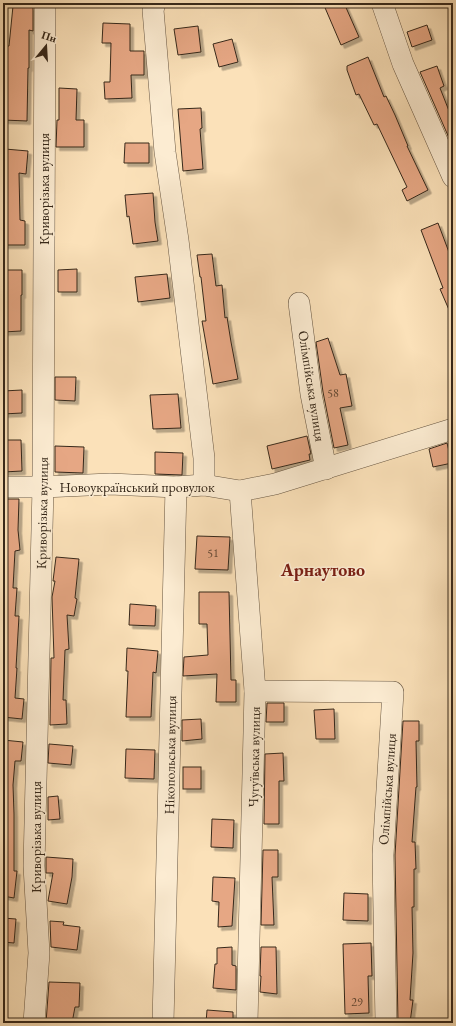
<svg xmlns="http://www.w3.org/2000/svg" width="456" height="1026" viewBox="0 0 456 1026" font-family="'EB Garamond',serif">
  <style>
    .building { fill: #e6a784; stroke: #36281a; filter: url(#shadow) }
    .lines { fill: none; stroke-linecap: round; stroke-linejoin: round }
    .minor-casing { stroke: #675642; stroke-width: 22 }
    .minor { stroke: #fcecd2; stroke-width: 21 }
    .labels { text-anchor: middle; stroke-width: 3; stroke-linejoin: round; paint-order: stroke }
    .number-label { font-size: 12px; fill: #624834 }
    .street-label { font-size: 14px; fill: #36281a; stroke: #fcecd2 }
    .district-label { font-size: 18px; font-weight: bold; fill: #7a1f14; stroke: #fcecd2 }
  </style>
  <defs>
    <filter id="shadow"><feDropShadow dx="3.5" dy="3.5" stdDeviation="0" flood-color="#0004"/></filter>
  </defs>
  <rect width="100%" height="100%" fill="#fbe1b9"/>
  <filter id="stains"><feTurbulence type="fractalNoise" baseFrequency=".005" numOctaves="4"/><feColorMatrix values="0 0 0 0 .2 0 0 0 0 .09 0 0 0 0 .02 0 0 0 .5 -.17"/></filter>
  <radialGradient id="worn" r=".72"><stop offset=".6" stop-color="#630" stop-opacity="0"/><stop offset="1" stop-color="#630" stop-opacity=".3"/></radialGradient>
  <g class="building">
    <polygon points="323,3 344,3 359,37 341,45"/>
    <polygon points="13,6 33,7 33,31 29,30 29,68 28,68 27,121 3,120 3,89 6,89 5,46 9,46"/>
    <polygon points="103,23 130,24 130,51 144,51 144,75 131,75 132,98 105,99 104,82 110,82 111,43 102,43"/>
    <polygon points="427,25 432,40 412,47 407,32"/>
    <polygon points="198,26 201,52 178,55 174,29"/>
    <polygon points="232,39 238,62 219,67 213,44"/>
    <polygon points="368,57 384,97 386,96 395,115 408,146 407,146 428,190 407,201 402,190 407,187 377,124 374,125 359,94 356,95 347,70 347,66"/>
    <polygon points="437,66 444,86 440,88 453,121 453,147 420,72"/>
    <polygon points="59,88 77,89 76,120 84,120 84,147 56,147 57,120 59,120"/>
    <polygon points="201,108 202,128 200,129 203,169 183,171 178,109"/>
    <polygon points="125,143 149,143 149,163 124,163"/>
    <polygon points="5,149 28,151 26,174 19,173 20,220 25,221 25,245 4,245 3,171"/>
    <polygon points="153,193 155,222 158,241 133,244 129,216 127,217 125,195"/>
    <polygon points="438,223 453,263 453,319 440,289 443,288 421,230"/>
    <polygon points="212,254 216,286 222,285 225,318 227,317 231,342 238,379 213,384 202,321 206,321 201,277 200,277 197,255"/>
    <polygon points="77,269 77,292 58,292 58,270"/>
    <polygon points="3,270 22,270 22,295 21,295 21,331 3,332"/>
    <polygon points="167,274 170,298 138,302 135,277"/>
    <polygon points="328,338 340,375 346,374 352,406 340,408 348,445 334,448 323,392 316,342"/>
    <polygon points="55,377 76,377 75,401 55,400"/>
    <polygon points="22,390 22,413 3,414 3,391"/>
    <polygon points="178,394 181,428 153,429 150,395"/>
    <polygon points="307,436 311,454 309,454 310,460 272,469 267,446"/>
    <polygon points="3,440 21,440 22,471 3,472"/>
    <polygon points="447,443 452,463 433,467 429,449"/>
    <polygon points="55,446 84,447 83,473 55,472"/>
    <polygon points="155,452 183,453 182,475 155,474"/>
    <polygon points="3,499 19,499 18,530 20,550 15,551 13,588 17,588 15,616 19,616 16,668 17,668 15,698 24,699 22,719 3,717"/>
    <polygon points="197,536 230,537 228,570 195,569"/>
    <polygon points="56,557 79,559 75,598 77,599 74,616 67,615 69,649 65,650 63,700 66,700 67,724 50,725 51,658 54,658 52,597 55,581 53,581"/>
    <polygon points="199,592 229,592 231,680 236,680 236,702 216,702 217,674 183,676 184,657 208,655 207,624 199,624"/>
    <polygon points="130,604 156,606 155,626 129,625"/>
    <polygon points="127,648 158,651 156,673 153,672 151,717 126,717 128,671 126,671"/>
    <polygon points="267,703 284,703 284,722 266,722"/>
    <polygon points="334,709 335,739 316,739 314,710"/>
    <polygon points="201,719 202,739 182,741 182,720"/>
    <polygon points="403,721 419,721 419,741 416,741 417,787 416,787 412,842 415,842 416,869 414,869 414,907 412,907 413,953 410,1000 413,1000 410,1023 398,1023 395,855"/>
    <polygon points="3,740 23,742 21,761 15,761 13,785 14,814 14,871 17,871 14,898 3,896"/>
    <polygon points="49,744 73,746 71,765 48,763"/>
    <polygon points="126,749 155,750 154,779 125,778"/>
    <polygon points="283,753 284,781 279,781 279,824 264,824 265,754"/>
    <rect x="183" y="767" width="18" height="22"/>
    <polygon points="58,796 60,819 48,820 48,797"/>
    <polygon points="212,819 234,820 233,848 211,847"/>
    <polygon points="263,850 278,850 278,877 272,877 274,925 261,925"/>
    <polygon points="46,857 73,859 72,877 67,904 48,901 53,873 46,873"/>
    <polygon points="213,877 235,878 232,926 218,927 219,902 212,901"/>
    <polygon points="344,893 368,894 368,921 343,920"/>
    <polygon points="3,918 16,919 14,943 3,942"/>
    <polygon points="50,921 64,922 63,925 80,927 77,950 51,947"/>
    <polygon points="371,943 372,976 368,976 369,1013 345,1014 343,944"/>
    <polygon points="232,947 232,965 236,966 236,990 213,988 215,964 217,964 217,948"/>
    <polygon points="261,947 276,947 277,994 260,992 261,976 260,976"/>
    <polygon points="49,982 80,983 79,1007 75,1007 72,1023 46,1023"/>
    <polygon points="207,1010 233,1012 233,1023 206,1023"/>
  </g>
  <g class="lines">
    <defs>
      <g id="minor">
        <polyline points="155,3 153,10 165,152 178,240 204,458 204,485"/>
        <polyline points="382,3 403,64 453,177"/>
        <polyline points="299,303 311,394 326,469"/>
        <polyline points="3,487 43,487 110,484 176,487 204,485 240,491 275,484 453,429"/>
        <polyline points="240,491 255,691 247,1023"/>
        <polyline points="255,691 393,692 383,855 386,1023"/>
        <polyline points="34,1023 39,953 34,866 43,487 45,3"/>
        <polyline points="163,1023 176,487"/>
      </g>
    </defs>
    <use href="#minor" class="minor-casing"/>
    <use href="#minor" class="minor"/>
  </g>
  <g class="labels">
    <g class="number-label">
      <text x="333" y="397">58</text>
      <text x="213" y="557">51</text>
      <text x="357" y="1006">29</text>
    </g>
    <g class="street-label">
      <text transform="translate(44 189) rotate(-90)" y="5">Криворізька вулиця</text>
      <text transform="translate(312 386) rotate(81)" y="5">Олімпійська вулиця</text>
      <text x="137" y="492">Новоукраїнський провулок</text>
      <text transform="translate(42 513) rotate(-89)" y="5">Криворізька вулиця</text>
      <text transform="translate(170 755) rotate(-89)" y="5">Нікопольська вулиця</text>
      <text transform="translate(254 757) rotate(-89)" y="5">Чугуївська вулиця</text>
      <text transform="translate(387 789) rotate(-86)" y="5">Олімпійська вулиця</text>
      <text transform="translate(36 837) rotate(-90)" y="5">Криворізька вулиця</text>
    </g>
    <g class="district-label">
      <text x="323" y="576">Арнаутово</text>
    </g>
  </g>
  <rect width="456" height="1026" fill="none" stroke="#fbe1b9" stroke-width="16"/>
  <rect x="4" y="4" width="448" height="1018" fill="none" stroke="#36281a" stroke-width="2"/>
  <rect x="8" y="8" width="440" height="1010" fill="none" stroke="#36281a"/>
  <g transform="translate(46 46) rotate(18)" stroke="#fcecd2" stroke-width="3" paint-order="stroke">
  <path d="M0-3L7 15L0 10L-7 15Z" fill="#36281a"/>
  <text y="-6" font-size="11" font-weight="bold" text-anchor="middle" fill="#36281a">Пн</text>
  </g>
  <rect width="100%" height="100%" filter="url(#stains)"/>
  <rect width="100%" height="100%" fill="url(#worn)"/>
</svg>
